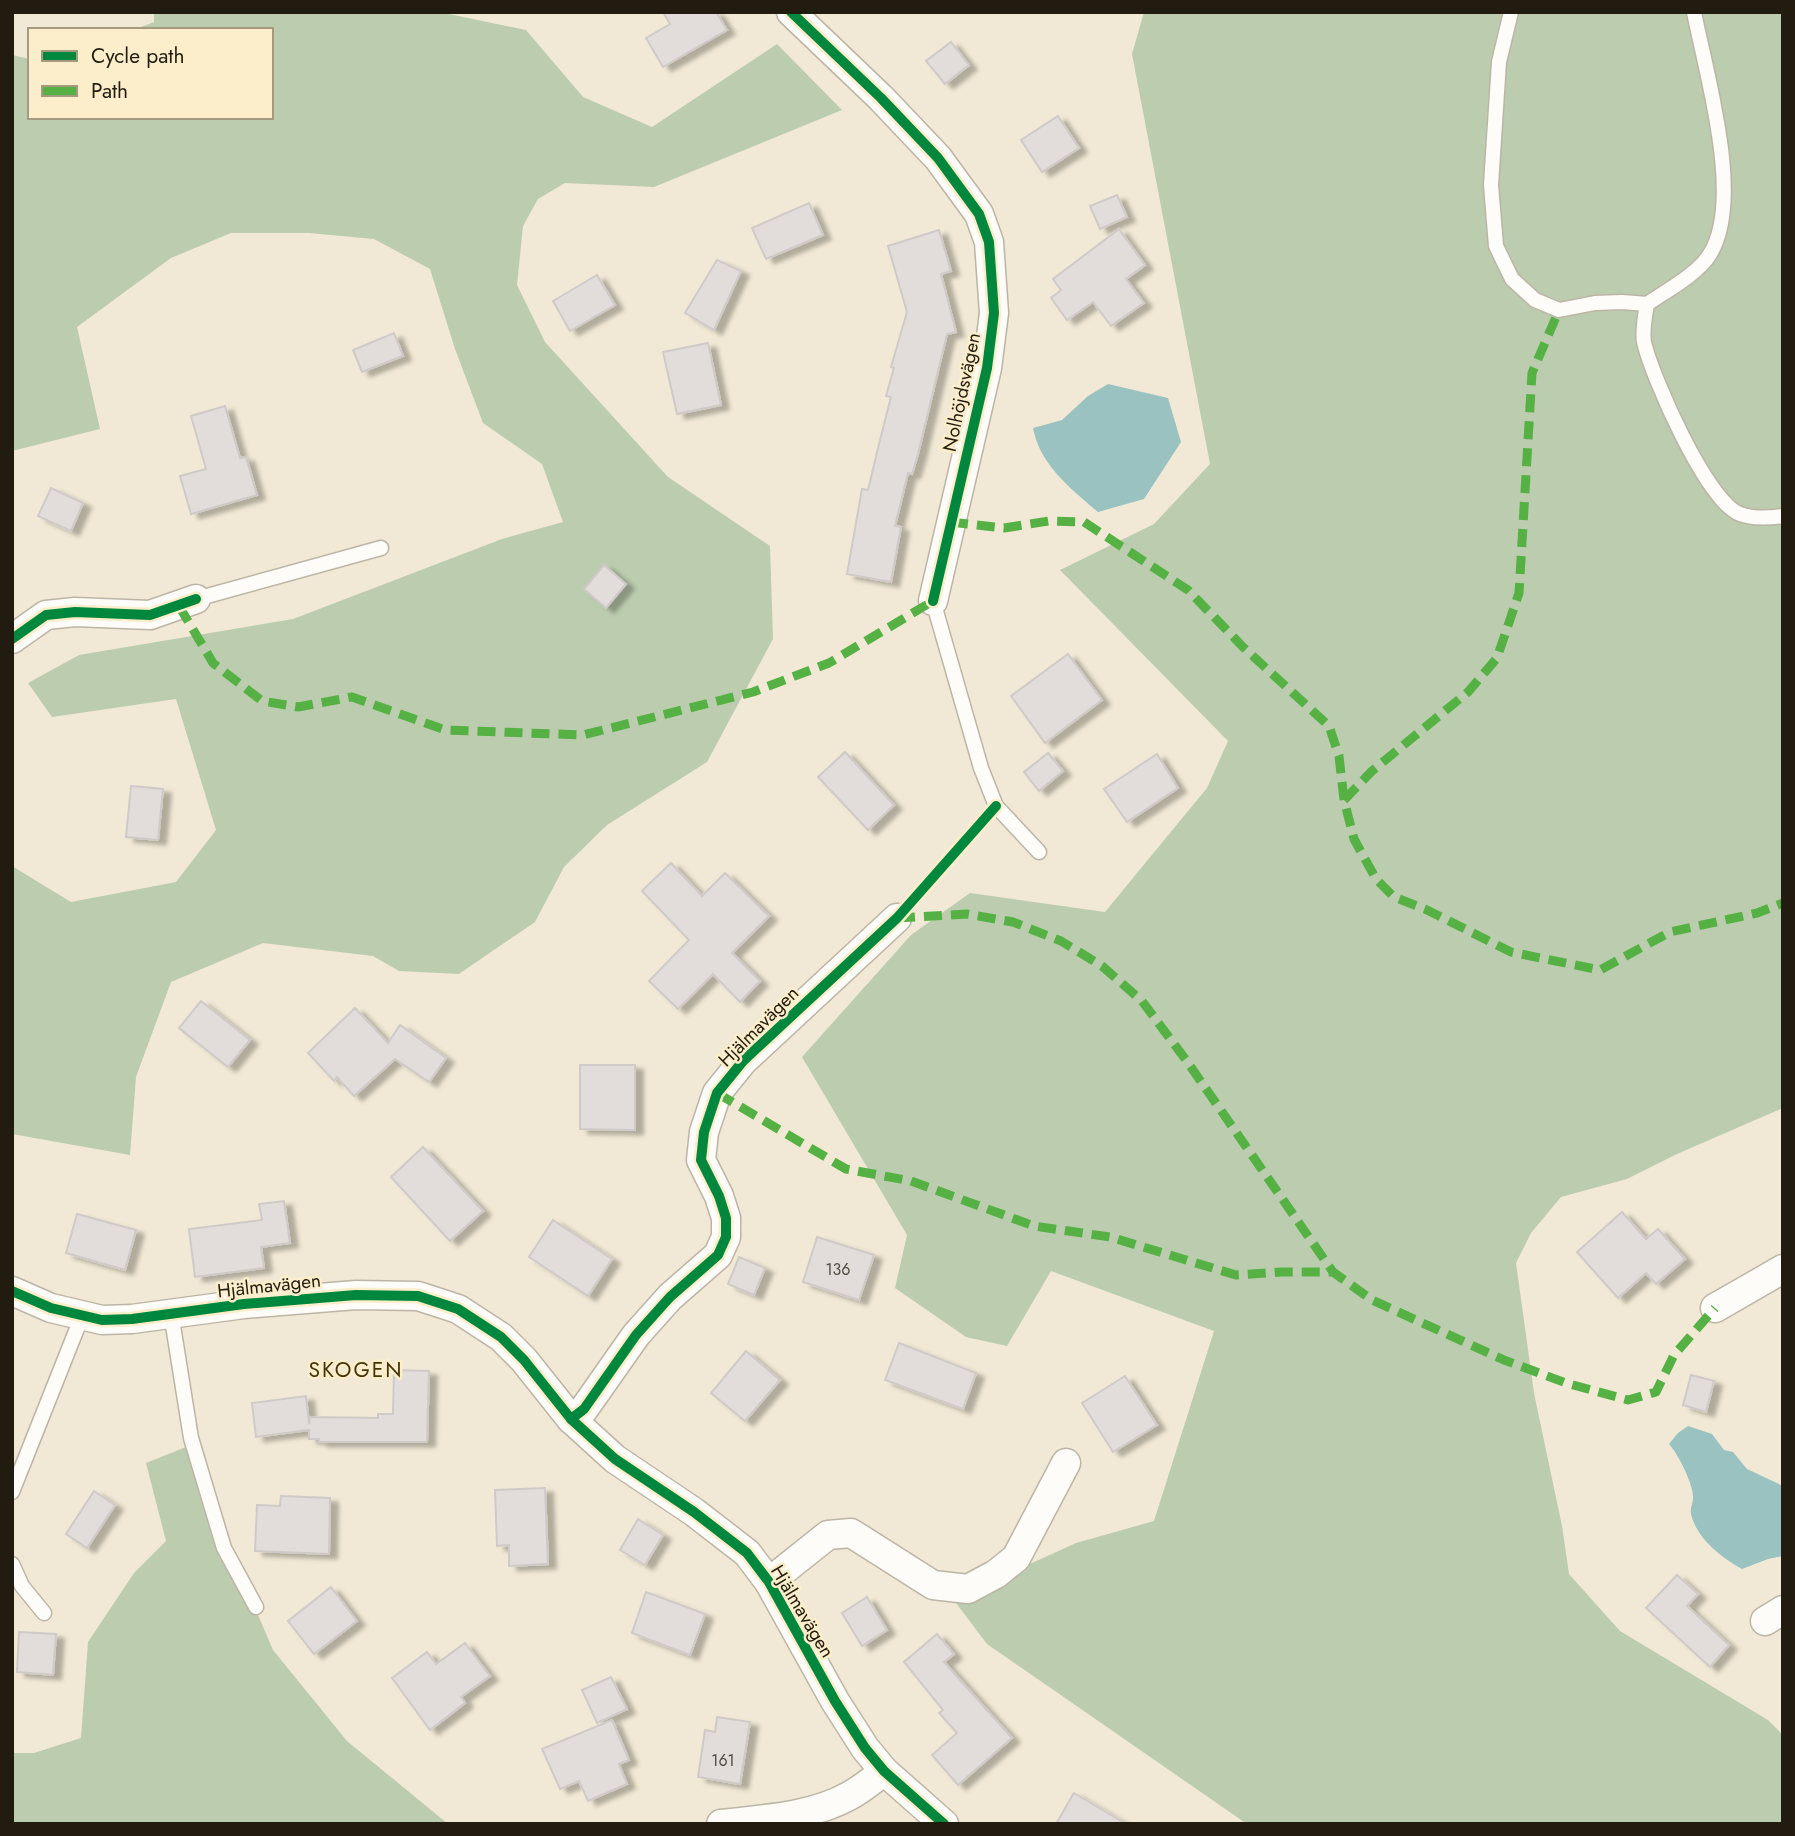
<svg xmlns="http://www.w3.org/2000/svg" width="1795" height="1836" viewBox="0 0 1795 1836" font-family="Jost,sans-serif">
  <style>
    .forest { fill: #bcccae }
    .water { fill: #99c2c0 }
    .building { fill: #e2dddb; stroke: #cfcac8; stroke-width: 2; filter: url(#shadow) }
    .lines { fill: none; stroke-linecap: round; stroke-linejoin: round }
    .service-casing { stroke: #bcb5a6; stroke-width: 17 }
    .minor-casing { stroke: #bcb5a6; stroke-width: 31 }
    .service { stroke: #fdfcf9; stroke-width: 14 }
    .minor { stroke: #fdfcf9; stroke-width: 28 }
    .quiet { stroke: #55b144; stroke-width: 9; stroke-dasharray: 18 9; stroke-linecap: butt }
    .cycleway-casing { stroke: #fceeca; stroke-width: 15 }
    .cycleway { stroke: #00873e; stroke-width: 10 }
    .labels { text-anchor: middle; stroke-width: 5; stroke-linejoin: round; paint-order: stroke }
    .number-label { font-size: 16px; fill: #514c42 }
    .street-label { font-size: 19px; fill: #211c0f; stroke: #fceeca }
    .neighbourhood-label { font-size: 21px; letter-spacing: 2px; fill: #43340b; stroke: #fceeca }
  </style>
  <defs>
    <filter id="shadow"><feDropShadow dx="8" dy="4.5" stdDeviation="2" flood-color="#0004"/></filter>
  </defs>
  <rect width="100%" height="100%" fill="#f1e9d5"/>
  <g class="forest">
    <polygon points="154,12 439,12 526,30 583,97 652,127 777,44 842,110 654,187 565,183 538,199 523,226 517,285 545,342 668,477 770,546 773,639 707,762 607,825 564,867 535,922 459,974 399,971 373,956 263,943 171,982 136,1077 130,1155 12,1134 12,866 71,902 176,882 216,830 176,699 52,717 28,683 79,655 293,619 502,539 563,522 542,464 483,423 455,349 430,269 374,239 309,233 231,233 171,258 77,327 100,429 12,451 12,55 30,59 30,117 271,117 271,30 133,30 154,22"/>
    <polygon points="1144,12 1783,12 1783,1108 1677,1154 1627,1179 1561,1197 1531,1233 1516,1263 1534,1393 1562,1526 1569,1574 1620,1631 1768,1720 1783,1735 1783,1824 1247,1824 987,1644 953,1599 1076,1543 1154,1521 1214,1331 1051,1271 1007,1346 966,1337 895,1288 907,1235 802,1057 911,935 970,893 1105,912 1207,788 1228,741 1060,570 1154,524 1210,464 1132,54"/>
    <polygon points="186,1447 273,1650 347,1741 448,1824 12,1824 12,1753 34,1753 81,1738 88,1642 134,1573 166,1541 146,1463"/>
  </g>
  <g class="water">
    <path d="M1108,384l60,14 13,44 -37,57 -46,13c-28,-24 -58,-47 -65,-84l29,-8 26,-24z"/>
    <path d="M1688,1426l24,8 12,16 9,2 14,17 36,17v70l-15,3 -26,10c-21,-12 -45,-30 -51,-55 -1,-7 2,-10 2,-16 1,-13 -15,-44 -24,-54l9,-11z"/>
  </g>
  <g class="building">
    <polygon points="663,12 716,12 727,30 663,67 646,38 670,24"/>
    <polygon points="951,42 969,65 945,84 926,61"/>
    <polygon points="1058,116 1079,148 1042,172 1021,140"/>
    <polygon points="1117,195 1127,217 1100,229 1090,206"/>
    <polygon points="809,203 823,235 766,259 752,228"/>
    <polygon points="1119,229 1145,265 1126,279 1144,303 1111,326 1093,302 1067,320 1051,298 1061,290 1053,279"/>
    <polygon points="939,230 951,271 941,274 956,332 947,334 918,454 912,474 908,473 895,526 901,527 891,582 847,574 862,489 868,490 879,444 891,397 886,396 894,368 891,367 907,312 888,246"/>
    <polygon points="717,260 741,271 714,330 685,313"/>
    <polygon points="597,275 615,305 570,331 553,301"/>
    <polygon points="394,333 403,356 362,372 353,350"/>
    <polygon points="708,343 721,405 677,414 663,352"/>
    <polygon points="225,406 240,458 246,457 257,495 191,514 180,476 206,469 191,416"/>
    <polygon points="51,488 83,503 71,531 38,516"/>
    <polygon points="604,565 626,584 606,608 584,589"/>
    <polygon points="1068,654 1102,700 1045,743 1011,696"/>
    <polygon points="845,752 894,805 868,830 818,777"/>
    <polygon points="1048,753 1063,771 1039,791 1024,772"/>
    <polygon points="1157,754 1178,788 1127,822 1104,789"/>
    <polygon points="131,786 163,789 158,840 126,837"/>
    <polygon points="671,863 702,896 725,873 769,916 732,953 760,981 740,1002 713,974 678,1009 649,981 689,940 642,891"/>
    <polygon points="201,1001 250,1040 228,1067 179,1028"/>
    <polygon points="355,1008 388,1043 400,1025 446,1058 429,1082 395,1059 354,1096 337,1077 334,1081 308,1053"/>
    <polygon points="580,1065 635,1065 635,1130 580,1129"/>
    <polygon points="423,1147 483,1211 450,1241 391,1177"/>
    <polygon points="284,1201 290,1243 261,1247 264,1268 195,1277 189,1229 262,1220 259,1204"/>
    <polygon points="1622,1212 1646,1239 1658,1229 1685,1259 1656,1284 1646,1273 1618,1298 1577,1252"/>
    <polygon points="77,1214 136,1230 125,1270 66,1253"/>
    <polygon points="553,1220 612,1259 588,1296 529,1257"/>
    <polygon points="817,1237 874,1255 859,1300 803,1282"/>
    <polygon points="739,1257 765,1268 754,1295 728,1284"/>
    <polygon points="899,1343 976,1373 963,1409 885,1380"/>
    <polygon points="746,1351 780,1380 745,1421 711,1393"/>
    <polygon points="394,1370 429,1371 427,1442 319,1442 319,1439 309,1439 309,1430 256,1437 252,1403 306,1396 309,1424 310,1417 378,1418 378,1414 393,1414"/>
    <polygon points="1691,1375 1714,1381 1706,1412 1683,1405"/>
    <polygon points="1125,1376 1157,1425 1113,1452 1082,1403"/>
    <polygon points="545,1488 548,1564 509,1566 509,1545 497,1546 495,1490"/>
    <polygon points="94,1491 115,1505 87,1548 66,1534"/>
    <polygon points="281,1496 330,1498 329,1554 255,1551 257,1505 280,1506"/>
    <polygon points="638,1519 663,1535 645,1565 620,1550"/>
    <polygon points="1677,1575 1698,1594 1687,1606 1729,1645 1710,1667 1646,1608"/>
    <polygon points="331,1587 357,1621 314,1654 288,1621"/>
    <polygon points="646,1592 705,1614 690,1655 632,1633"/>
    <polygon points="867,1597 887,1630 862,1646 842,1613"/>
    <polygon points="19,1632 56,1634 53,1675 17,1672"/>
    <polygon points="937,1634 954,1654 944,1662 1012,1738 958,1785 932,1755 957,1733 939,1713 943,1710 904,1662"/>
    <polygon points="465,1643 490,1676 461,1697 465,1703 430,1730 392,1678 427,1652 436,1664"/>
    <polygon points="611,1677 627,1709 597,1723 582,1690"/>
    <polygon points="717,1717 750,1722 740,1784 698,1777 705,1730 715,1732"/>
    <polygon points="612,1720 629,1760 619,1764 627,1784 588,1801 579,1781 560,1789 542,1749"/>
    <polygon points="1074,1793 1126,1824 1056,1824"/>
  </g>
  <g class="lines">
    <defs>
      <g id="service">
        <polyline points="1511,12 1499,62 1491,185 1496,246 1512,279 1535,300 1559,310 1595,303 1622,302 1647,304"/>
        <path d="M1694,12c12,62 50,187 16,242 -12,20 -44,37 -63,50 -2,12 -5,26 -3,38 8,35 63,160 96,172 13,5 29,4 43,2"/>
        <polyline points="196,599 381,548"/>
        <polyline points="933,601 981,768 996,806 1039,852"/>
        <polyline points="171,1313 191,1438 224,1548 256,1607"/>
        <polyline points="12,1492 82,1316"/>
        <polyline points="12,1564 22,1586 44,1613"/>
      </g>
      <g id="minor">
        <polyline points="791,12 881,98 938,158 979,214 989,242 994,313 987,368 933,601"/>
        <polyline points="12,639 46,615 75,612 150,615 196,599"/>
        <polyline points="12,1291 51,1308 102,1320 132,1319 244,1304 356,1295 418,1296 458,1309 501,1337 524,1360 571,1419 615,1459 694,1512 747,1553 769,1582 835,1701 865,1748 884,1771 944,1824"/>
        <polyline points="1715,1308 1783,1269"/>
        <polyline points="571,1419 584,1409 636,1335 670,1297 718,1255 726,1237 726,1218 719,1196 701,1160 704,1132 717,1093 743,1061 897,918"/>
        <polyline points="769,1582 828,1535 851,1533 933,1585 968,1589 996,1574 1016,1558 1066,1463"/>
        <polyline points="1765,1621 1783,1610"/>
        <path d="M721,1824c42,-5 90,-7 128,-28 13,-7 24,-16 35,-25"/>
      </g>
    </defs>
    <use href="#service" class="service-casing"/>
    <use href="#minor" class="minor-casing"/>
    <use href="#service" class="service"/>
    <use href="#minor" class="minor"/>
    <g class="quiet">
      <polyline points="950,522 1004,528 1049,521 1084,522 1188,590 1243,647 1329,726 1339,756 1344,800 1354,839 1376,879 1394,897 1425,909 1511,952 1600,970 1670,932 1757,913 1783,903"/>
      <polyline points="179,606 213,663 262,701 298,707 352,697 445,730 583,735 753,692 829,663 933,601"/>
      <polyline points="1344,800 1372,771 1468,692 1497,658 1519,593 1532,373 1559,310"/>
      <polyline points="897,918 967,914 1013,922 1061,941 1102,966 1142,1001 1186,1060 1333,1272"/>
      <polyline points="717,1093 846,1169 911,1181 1034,1226 1110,1237 1236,1275 1281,1272 1333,1272 1372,1300 1504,1360 1566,1383 1628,1400 1656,1392 1674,1355 1715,1308"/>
    </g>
    <defs>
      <g id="cycleway">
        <polyline points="791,12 881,98 938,158 979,214 989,242 994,313 987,368 933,601"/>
        <polyline points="12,639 46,615 75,612 150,615 196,599"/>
        <polyline points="12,1291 51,1308 102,1320 132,1319 244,1304 356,1295 418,1296 458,1309 501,1337 524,1360 571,1419 615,1459 694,1512 747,1553 769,1582 835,1701 865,1748 884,1771 944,1824"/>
        <polyline points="571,1419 584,1409 636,1335 670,1297 718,1255 726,1237 726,1218 719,1196 701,1160 704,1132 717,1093 743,1061 897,918 996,806"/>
      </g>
    </defs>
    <use href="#cycleway" class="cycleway-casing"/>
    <use href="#cycleway" class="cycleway"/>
  </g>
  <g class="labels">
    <g class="number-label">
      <text x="838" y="1275">136</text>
      <text x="723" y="1766">161</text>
    </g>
    <g class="street-label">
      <text transform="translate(961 392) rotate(-78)" y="7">Nolhöjdsvägen</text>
      <text transform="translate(758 1026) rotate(-45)" y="7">Hjälmavägen</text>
      <text transform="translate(269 1285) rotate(-6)" y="7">Hjälmavägen</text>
      <text transform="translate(803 1611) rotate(59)" y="7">Hjälmavägen</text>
    </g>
    <g class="neighbourhood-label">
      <text x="356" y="1377">SKOGEN</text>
    </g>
  </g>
  <rect width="1795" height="1836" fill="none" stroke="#211c0f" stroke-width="28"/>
  <rect x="28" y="28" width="245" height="91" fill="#fceeca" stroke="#a49a7f" stroke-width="2"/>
  <rect x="42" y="51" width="35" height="10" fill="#00873e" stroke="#a49a7f" stroke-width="2"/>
  <text x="91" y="63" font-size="21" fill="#211c0f">Cycle path</text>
  <rect x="42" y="86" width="35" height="10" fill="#55b144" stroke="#a49a7f" stroke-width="2"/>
  <text x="91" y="98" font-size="21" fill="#211c0f">Path</text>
</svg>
